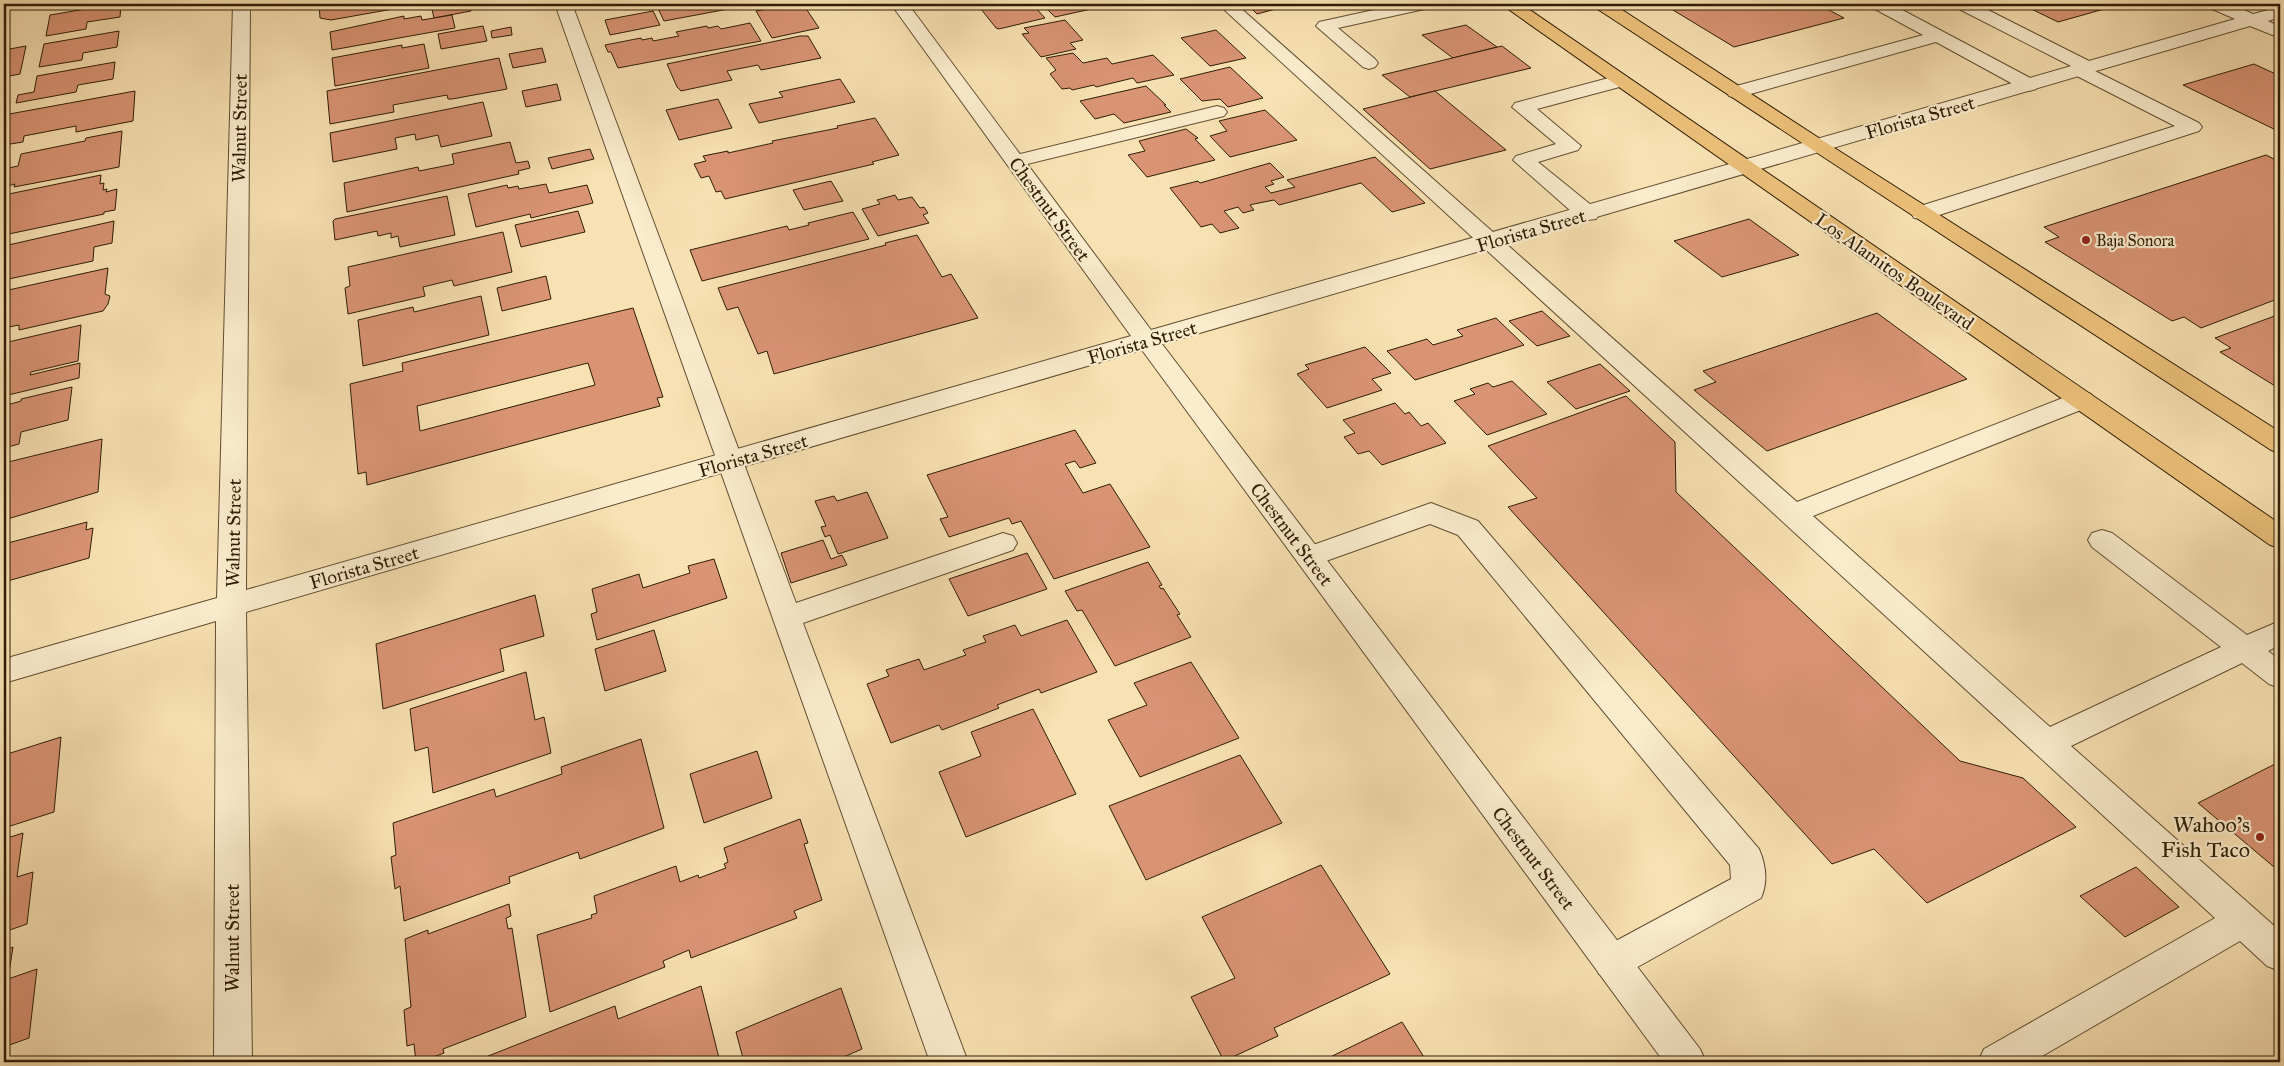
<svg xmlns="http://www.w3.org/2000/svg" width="2284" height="1066" viewBox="0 0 2284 1066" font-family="'IM FELL Great Primer',serif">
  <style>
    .building { fill: #d99474; stroke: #2f1d06; fill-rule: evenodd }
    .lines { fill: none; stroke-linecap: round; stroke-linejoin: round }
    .lane-casing { stroke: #614e31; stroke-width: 2 }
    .street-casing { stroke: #614e31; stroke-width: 2 }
    .primary-casing { stroke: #2f1d06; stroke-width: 2 }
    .lane { fill: #faeccd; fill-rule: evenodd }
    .street { fill: #faeccd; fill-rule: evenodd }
    .primary { fill: #ecc079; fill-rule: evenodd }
    .poi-dot { fill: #8f2418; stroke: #faeccd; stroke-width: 2 }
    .labels { text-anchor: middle; stroke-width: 4.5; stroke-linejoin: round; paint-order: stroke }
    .far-poi-label { font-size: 16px; fill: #2f1d06; stroke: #faeccd; text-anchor: start }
    .street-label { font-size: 19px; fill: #2f1d06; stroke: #faeccd }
    .near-poi-label { font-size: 22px; fill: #2f1d06; stroke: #faeccd; text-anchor: end }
  </style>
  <rect width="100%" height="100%" fill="#f8e1b2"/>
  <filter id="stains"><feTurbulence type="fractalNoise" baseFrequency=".004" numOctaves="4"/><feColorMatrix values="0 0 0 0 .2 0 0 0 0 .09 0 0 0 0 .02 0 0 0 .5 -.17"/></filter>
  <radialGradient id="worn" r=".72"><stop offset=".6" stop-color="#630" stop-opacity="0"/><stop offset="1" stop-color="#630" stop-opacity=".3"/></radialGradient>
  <g class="building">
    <polygon points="115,4 121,4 120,17 87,22 86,29 46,36 50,15"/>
    <polygon points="319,4 421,4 331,20 320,18"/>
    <polygon points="436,4 469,4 471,11 434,18 431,5"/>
    <polygon points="656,4 755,4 664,21"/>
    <polygon points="793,4 803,4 819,28 772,38 756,11"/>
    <polygon points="977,4 1032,4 1045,18 999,29 996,28"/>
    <polygon points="1042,4 1114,4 1055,17"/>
    <polygon points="1247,4 1278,4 1283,7 1257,14"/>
    <polygon points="1697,4 1818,4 1844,18 1734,47 1673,10"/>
    <polygon points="2021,4 2122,4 2058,22"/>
    <polygon points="653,11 660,25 610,35 605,20"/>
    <polygon points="452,15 455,28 332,50 330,32 404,16 404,19 421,16 422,20"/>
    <polygon points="1065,20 1083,40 1070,43 1076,49 1041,57 1022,34 1029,33 1024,28"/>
    <polygon points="750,23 761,41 618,68 611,52 608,52 605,45 641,38 642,40 652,38 653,41 679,36 676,32 707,26 708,28 718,26 721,29"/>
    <polygon points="1466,25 1497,47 1453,58 1422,35"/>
    <polygon points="483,26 487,41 441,49 438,34"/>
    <polygon points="511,27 512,35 492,38 491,31"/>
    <polygon points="1216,30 1246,58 1210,66 1181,38"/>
    <polygon points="119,31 117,47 83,53 82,60 39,67 44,44"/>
    <polygon points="800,36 808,36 821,58 761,70 758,65 727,71 732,80 681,91 677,87 667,64"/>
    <polygon points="424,44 429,68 335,86 332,58 402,45 402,48"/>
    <polygon points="26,46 20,74 4,77 4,50"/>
    <polygon points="1502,46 1531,68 1410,97 1382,75"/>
    <polygon points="542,48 546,62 513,68 509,54"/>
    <polygon points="1073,53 1083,63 1107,58 1112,64 1153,55 1174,75 1137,83 1133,78 1096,87 1094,85 1072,90 1070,88 1062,89 1050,74 1056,70 1046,58"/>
    <polygon points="499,58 507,89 452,99 448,99 447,95 393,105 394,112 330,124 327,91"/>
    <polygon points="115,62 113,79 78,85 76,92 16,103 18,95 34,92 37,76"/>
    <polygon points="2254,64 2280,76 2280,132 2183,85"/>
    <polygon points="1230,67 1263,98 1228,107 1220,99 1202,101 1180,79"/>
    <polygon points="840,79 855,102 759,123 749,104 783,97 779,92"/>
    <polygon points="557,84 561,100 526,107 522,91"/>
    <polygon points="1146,86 1166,105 1164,105 1171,112 1124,123 1114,114 1095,119 1080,101"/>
    <polygon points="135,91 133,121 76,132 76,126 24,136 23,142 4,145 4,115"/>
    <polygon points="1435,91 1506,150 1430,169 1363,109"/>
    <polygon points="718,99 732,128 679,140 666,110"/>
    <polygon points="483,102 492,136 441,147 438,135 416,140 415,134 395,138 397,149 333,162 330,133"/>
    <polygon points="1265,110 1297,140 1230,157 1210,136 1227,131 1219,121"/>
    <polygon points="875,118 899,155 872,162 874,164 725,199 721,191 716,192 709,176 701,178 694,164 706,161 703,156 728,151 728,153 773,143 772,141 838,128 837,126"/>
    <polygon points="1186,129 1198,138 1195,139 1215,160 1147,177 1128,155 1145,151 1139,141"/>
    <polygon points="122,131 119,167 14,187 15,184 4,187 4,169 18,166 21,154 85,141 86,138"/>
    <polygon points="510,142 516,163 528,161 530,168 518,171 519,174 347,212 344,183 418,167 419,171 454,164 452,154"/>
    <polygon points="590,149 594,159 552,169 548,158"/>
    <polygon points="2266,155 2280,162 2280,298 2201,328 2184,317 2172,321 2045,242 2059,237 2044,227"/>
    <polygon points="1375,157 1425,203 1392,212 1361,183 1279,205 1274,200 1254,204 1250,205 1254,210 1243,213 1238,207 1224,211 1239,228 1220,233 1212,224 1201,227 1170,188 1198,181 1200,183 1270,163 1284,177 1271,181 1274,184 1265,187 1271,193 1295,187 1287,180"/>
    <polygon points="101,175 100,184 104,183 103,190 107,189 106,192 117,189 115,210 104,212 104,214 4,235 4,195"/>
    <polygon points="831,181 843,201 804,210 793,190"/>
    <polygon points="546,184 549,193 587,185 593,203 531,218 530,214 476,227 468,194 507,185 508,188 518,186 519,189"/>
    <polygon points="895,195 898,200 912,197 920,208 924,207 928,213 923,215 929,223 878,236 862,209 880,204 877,200"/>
    <polygon points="447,196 455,235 400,247 398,236 391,238 391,233 378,236 377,231 335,240 333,221 335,219"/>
    <polygon points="578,211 585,232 521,247 515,225"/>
    <polygon points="853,212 869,239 702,281 690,250 787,226 789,230 809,225 808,223"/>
    <polygon points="1749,219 1799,255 1722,277 1674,241"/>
    <polygon points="114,221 112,243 94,247 93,261 4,280 4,246"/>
    <polygon points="503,232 512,272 454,286 452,280 423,287 425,296 348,314 345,288 350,286 348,267"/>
    <polygon points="917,235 942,277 951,274 978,318 774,374 767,351 758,354 738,307 727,310 718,288 886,245 885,243"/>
    <polygon points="108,268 105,294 110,296 108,304 103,311 19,330 19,325 4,328 4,291"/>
    <polygon points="546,276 551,299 502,311 497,288"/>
    <polygon points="481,296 489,335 363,366 358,320 413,307 414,312"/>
    <path d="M633,308l30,89 -6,1 3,8 -293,79 -1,-13 -8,2 -8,-90 53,-13 -1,-8zM588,363l7,22 -175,46 -3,-25z"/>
    <polygon points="1542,311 1570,336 1537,346 1509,321"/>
    <polygon points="1877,313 1967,379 1767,451 1694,390 1716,382 1703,371"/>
    <polygon points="2280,314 2280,389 2220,352 2231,348 2215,338"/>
    <polygon points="1496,318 1524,345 1415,380 1387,351 1427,339 1433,345 1463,336 1457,330"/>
    <polygon points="81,325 78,361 31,372 30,375 80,363 79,378 4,396 4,343"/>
    <polygon points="1365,347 1391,373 1372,379 1382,390 1327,408 1297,374 1309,369 1305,365"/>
    <polygon points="1600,364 1630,391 1576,409 1547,382"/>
    <polygon points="1512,381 1547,414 1487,435 1454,401 1475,394 1470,389 1488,383 1493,387"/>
    <polygon points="72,387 68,420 21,432 19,444 4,448 4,406 21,401 21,399"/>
    <polygon points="1626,396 1675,442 1676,492 1960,761 2023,778 2076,827 1927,903 1874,849 1832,864 1508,507 1537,498 1488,446"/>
    <polygon points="1395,403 1405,414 1409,412 1421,426 1428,423 1446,443 1382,465 1369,451 1358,454 1344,437 1355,433 1343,420"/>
    <polygon points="1075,430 1096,463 1080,468 1075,461 1065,464 1083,493 1110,484 1150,547 1054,579 1021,521 1012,524 1009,518 949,537 940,519 948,517 927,475"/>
    <polygon points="102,439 98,492 4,520 4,463"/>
    <polygon points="867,492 888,538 838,554 830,535 825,537 821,527 826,526 815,501 834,496 837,501"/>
    <polygon points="87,522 86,530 93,528 89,558 4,582 4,529 7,529 4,544"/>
    <polygon points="823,540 831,559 842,555 847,565 791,583 781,553"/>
    <polygon points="1027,553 1047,589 968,616 949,579"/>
    <polygon points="714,559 727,598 597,640 591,614 597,612 592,589 639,574 643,588 690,573 688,566"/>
    <polygon points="1148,562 1162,585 1159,586 1161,589 1163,588 1180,614 1177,615 1191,637 1115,666 1082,610 1077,611 1065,591"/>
    <polygon points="535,595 544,636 500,649 504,671 383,709 376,644"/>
    <polygon points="1067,620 1097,672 1041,693 1039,689 997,705 999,708 942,730 939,725 891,743 867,684 889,676 886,670 919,659 924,670 966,655 963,650 986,642 983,636 1015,625 1021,636"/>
    <polygon points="654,630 666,671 605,691 595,649"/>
    <polygon points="1191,662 1239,738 1140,777 1108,720 1147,705 1134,683"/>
    <polygon points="526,672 535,720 544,717 551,753 433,793 428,747 415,751 410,709"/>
    <polygon points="1033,709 1076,794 966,837 939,772 981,756 971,732"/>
    <polygon points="61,737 54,812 4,828 4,755"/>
    <polygon points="641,739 664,828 580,859 578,852 509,877 510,883 404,921 400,886 395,889 391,857 396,855 393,823 494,789 496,797 562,774 561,767"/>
    <polygon points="757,751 772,798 704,823 690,774"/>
    <polygon points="1240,755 1282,823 1146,880 1109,806"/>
    <polygon points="2279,762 2280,762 2280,872 2198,803"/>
    <polygon points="800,819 808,843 804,844 822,900 794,911 797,918 691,958 689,950 663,961 665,967 550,1012 537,935 592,918 591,915 597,913 594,896 676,866 680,882 698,875 699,878 726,868 724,864 728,862 724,848"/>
    <polygon points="23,833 17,877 33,872 27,924 4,932 4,839"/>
    <polygon points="1321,865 1390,974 1274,1028 1278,1036 1224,1061 1191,997 1235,978 1202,917"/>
    <polygon points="2136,867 2179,907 2125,937 2080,896"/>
    <polygon points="509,904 511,916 506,918 508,929 512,928 526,1017 443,1049 444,1053 421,1062 416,1062 414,1044 407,1046 404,1010 411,1007 405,939 428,930 428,934"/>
    <polygon points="13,947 8,979 37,969 29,1038 4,1047 4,951"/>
    <polygon points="701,986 720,1062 473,1062 615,1006 618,1019"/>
    <polygon points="841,988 862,1049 832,1062 744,1062 736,1032"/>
    <polygon points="1402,1022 1427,1062 1320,1062"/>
  </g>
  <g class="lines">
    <defs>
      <g id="lane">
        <polygon points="555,4 572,4 796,603 1003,533 1013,536 1017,543 1013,550 803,623 968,1062 930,1062"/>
        <polygon points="1218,4 1236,4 1797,502 2073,394 2082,392 2091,394 2094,400 2091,406 1813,516 2050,727 2221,647 2092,547 2088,540 2092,533 2102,530 2112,533 2247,635 2280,621 2280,645 2268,651 2280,660 2280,688 2269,684 2242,663 2071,746 2280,931 2280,971 2267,966 2240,941 2032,1062 1978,1062 1984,1049 2215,918"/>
        <polygon points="1401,4 1432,4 1429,8 1338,28 1375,59 1378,63 1375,67 1369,69 1363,67 1316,26 1319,22"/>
        <polygon points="1602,4 1632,4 1629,8 1608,13 1602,12 1599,8"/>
        <polygon points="1871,4 1891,4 2036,81 2038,85 2036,89 2029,91 2022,89 1936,42 1736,98 1729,96 1727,92 1729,88 1923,35 1873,8"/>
        <polygon points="1954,4 1976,4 2095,64 2097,68 2095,71 2199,123 2202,127 2199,131 1930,218 1922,219 1914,218 1911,213 1914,208 2175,126 2073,74 2071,70 2073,67 1957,8"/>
        <polygon points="1620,75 1627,77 1629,81 1627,85 1537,109 1581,146 1578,150 1538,162 1596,209 1599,214 1596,219 1588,220 1580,219 1513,160 1516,156 1556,144 1512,107 1515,103"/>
        <polygon points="1217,106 1224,108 1227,112 1224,116 1015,167 1008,165 1005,161 1008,157"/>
        <path d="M1431,503l47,18 281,328c7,16 9,33 2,49l-136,76 -13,5 -13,-5 -5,-12 5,-12 132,-71 -1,-14 -272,-330 -28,-11 -121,43 -10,-3 -4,-7 4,-7z"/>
      </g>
      <polygon id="street" points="233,4 250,4 246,590 1131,336 891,4 908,4 1151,330 2235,19 2210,8 2208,4 2230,4 2253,14 2280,7 2280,17 2268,21 2280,27 2280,38 2250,26 1162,344 1700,1049 1706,1062 1664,1062 1142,350 246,612 252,1062 214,1062 216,621 4,683 4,659 217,598"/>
      <g id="primary">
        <polygon points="1501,4 1521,4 2280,524 2280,548 2270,545"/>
        <polygon points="1594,4 1613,4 1825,142 2280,432 2280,453 2271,450 1596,8"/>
      </g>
    </defs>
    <use href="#lane" class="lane-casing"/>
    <use href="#street" class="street-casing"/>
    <use href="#primary" class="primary-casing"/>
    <use href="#lane" class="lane"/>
    <use href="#street" class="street"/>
    <use href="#primary" class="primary"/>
  </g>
  <g class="poi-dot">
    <circle cx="2086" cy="240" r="5"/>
    <circle cx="2260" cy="837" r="5"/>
  </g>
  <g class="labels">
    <g class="far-poi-label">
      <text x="2096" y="246">Baja Sonora</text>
    </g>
    <g class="street-label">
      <text transform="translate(1920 117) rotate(-16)" y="7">Florista Street</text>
      <text transform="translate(239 128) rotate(-89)" y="7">Walnut Street</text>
      <text transform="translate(1050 209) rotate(54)" y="7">Chestnut Street</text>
      <text transform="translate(1531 230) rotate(-16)" y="7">Florista Street</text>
      <text transform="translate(1895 271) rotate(35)" y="7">Los Alamitos Boulevard</text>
      <text transform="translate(1142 342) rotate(-16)" y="7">Florista Street</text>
      <text transform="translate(753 455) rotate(-16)" y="7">Florista Street</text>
      <text transform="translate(233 533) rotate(-89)" y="7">Walnut Street</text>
      <text transform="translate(1292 534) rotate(53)" y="7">Chestnut Street</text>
      <text transform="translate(364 567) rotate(-16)" y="7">Florista Street</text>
      <text transform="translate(1534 858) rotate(53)" y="7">Chestnut Street</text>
      <text transform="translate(232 938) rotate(-90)" y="7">Walnut Street</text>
    </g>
    <g class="near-poi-label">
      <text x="2250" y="832">Wahoo's<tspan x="2250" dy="25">Fish Taco</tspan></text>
    </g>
  </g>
  <rect width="2284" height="1066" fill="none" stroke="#f8e1b2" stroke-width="20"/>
  <rect x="5" y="5" width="2274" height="1056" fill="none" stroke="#2f1d06" stroke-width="2.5"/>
  <rect x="10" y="10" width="2264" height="1046" fill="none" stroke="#2f1d06"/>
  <rect width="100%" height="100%" filter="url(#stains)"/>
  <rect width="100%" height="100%" fill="url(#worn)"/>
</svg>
